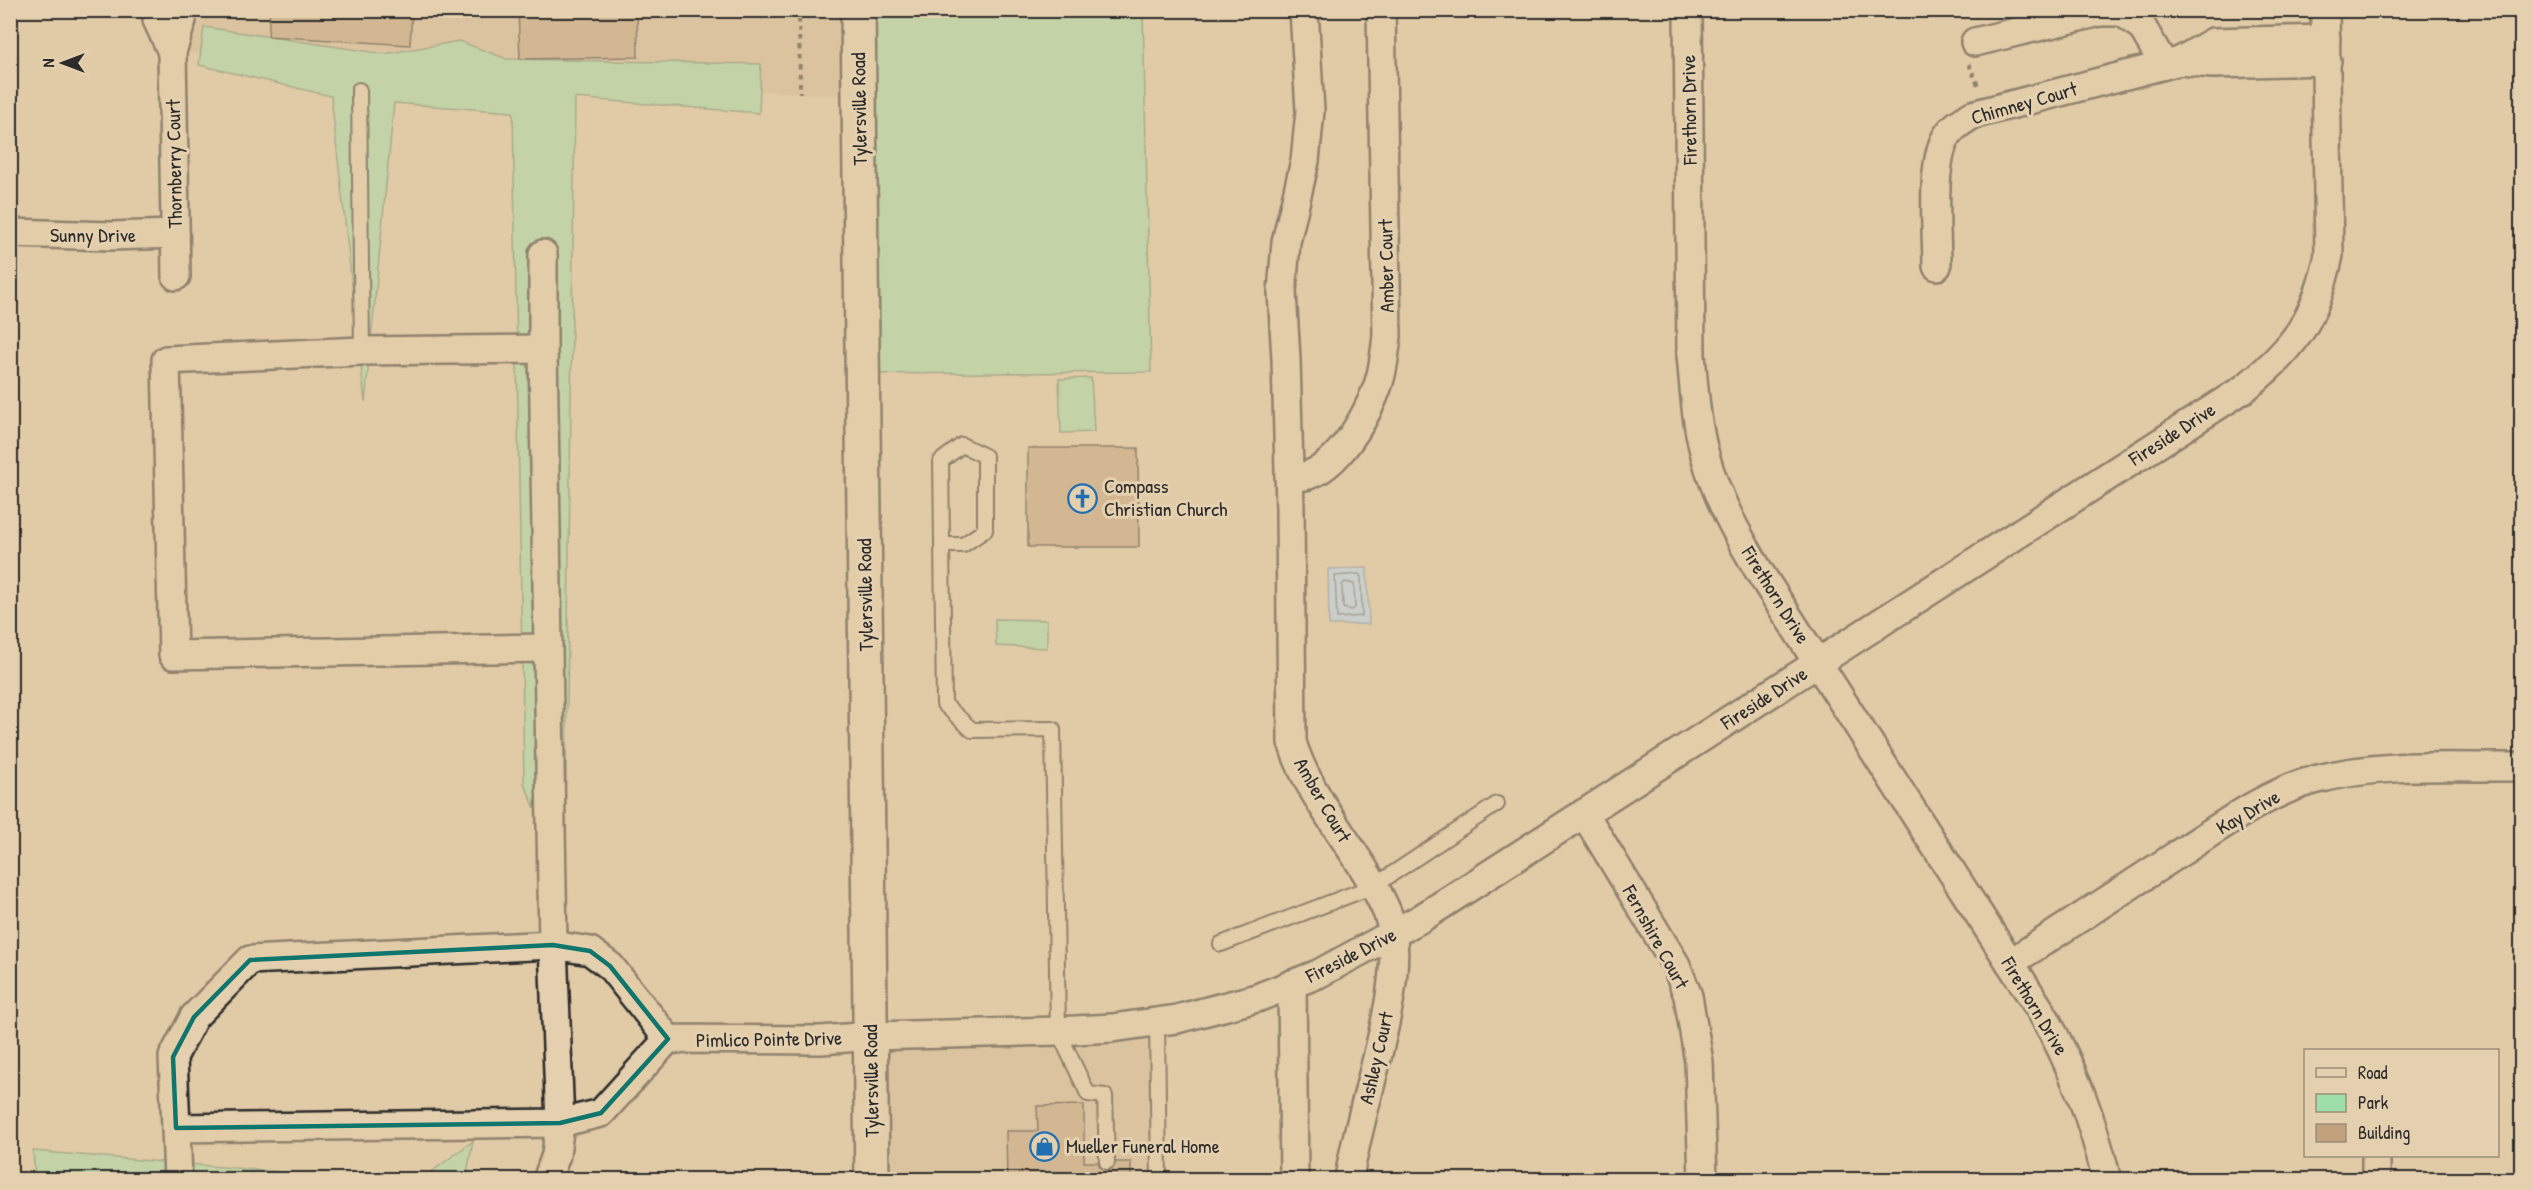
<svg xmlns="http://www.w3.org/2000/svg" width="2532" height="1190" viewBox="0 0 2532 1190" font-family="'Patrick Hand',sans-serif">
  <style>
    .built { fill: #d5bb98 }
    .green { fill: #9edea8; stroke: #64846a; stroke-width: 1.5 }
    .water { fill: #b0d4f9; stroke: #7b90a7; stroke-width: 1.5 }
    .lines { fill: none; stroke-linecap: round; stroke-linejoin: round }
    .shore { stroke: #606f7d; stroke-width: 1.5 }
    .building { fill: #c2a17d; stroke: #2b2b2b; stroke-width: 1.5 }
    .lane-casing { stroke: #2b2b2b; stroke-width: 18 }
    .street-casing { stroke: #2b2b2b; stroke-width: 32 }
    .secondary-casing { stroke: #2b2b2b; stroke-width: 38 }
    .path { stroke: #2b2b2b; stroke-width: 4; stroke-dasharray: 4.5 4.5; stroke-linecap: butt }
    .lane { stroke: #e4d0ae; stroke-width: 14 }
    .street { stroke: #e4d0ae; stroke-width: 27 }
    .secondary { stroke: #e4d0ae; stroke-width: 33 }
    .marked { fill: none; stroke: #0f766e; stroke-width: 4.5; stroke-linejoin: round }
    .labels { text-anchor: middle; stroke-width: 6; stroke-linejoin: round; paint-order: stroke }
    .street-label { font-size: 20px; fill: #2b2b2b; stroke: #e4d0ae }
    .poi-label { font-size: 20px; fill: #2b2b2b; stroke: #e4d0ae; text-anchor: start }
  </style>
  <rect width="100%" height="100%" fill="#e1caa6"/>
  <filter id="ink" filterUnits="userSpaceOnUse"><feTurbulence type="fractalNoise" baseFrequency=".0167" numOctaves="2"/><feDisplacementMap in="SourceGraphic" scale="12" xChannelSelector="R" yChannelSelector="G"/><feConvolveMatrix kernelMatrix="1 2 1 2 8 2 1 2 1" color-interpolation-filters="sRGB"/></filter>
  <g filter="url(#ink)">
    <g class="built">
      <polygon points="158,10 858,11 860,97 172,52"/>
      <polygon points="1157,1022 1159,1179 872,1179 871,1036"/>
    </g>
    <g class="green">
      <polygon points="858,11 1143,11 1151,372 862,374"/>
      <polygon points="204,27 385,54 459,41 507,59 761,64 759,113 575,98 566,781 542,824 524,783 513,112 394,103 365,402 331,96 199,65"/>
      <polygon points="1091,378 1094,432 1061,433 1059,379"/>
      <polygon points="995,619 1047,620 1047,648 996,646"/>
      <polygon points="473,1141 466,1179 422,1179"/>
      <polygon points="33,1151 364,1179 35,1179"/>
    </g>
    <polygon class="water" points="1367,568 1369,624 1329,625 1328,569"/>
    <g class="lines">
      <g class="shore">
        <polygon points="1359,574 1361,577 1362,616 1337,618 1335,576"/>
        <polygon points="1345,582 1354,584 1355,608 1352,610 1343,608 1342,585"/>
      </g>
    </g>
    <g class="building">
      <polygon points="270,10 412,10 410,45 268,36"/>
      <polygon points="518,10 637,10 638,57 520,59"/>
      <polygon points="1028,448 1138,448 1139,547 1028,547"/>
      <polygon points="1084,1105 1084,1162 1098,1162 1100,1167 1107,1171 1112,1169 1116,1162 1131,1162 1131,1179 1007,1179 1006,1131 1038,1131 1037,1106"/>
    </g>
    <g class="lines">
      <defs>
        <g id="lane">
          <polyline points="359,90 362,351"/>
          <polyline points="942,545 963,545 985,530 985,456 962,445 941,461 944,704 972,730 1053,729 1058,1031 1088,1094 1105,1096 1107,1162"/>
          <polyline points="1221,944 1374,886 1497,804"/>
          <polyline points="1157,1022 1159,1180"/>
        </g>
        <g id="street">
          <polyline points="158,10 157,20 172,52"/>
          <path d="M1304,10l6,101 -5,50 -19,81 -4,50 4,67 4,150 2,233c18,60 70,112 95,170 26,61 -30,199 -38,268"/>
          <path d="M1688,10l3,345c3,33 5,68 14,100 12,44 34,83 57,121l279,435c32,55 51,107 66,169"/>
          <polyline points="1975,42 2100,12 2122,12 2142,27 2164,65"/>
          <polyline points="2180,61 2213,64 2327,61"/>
          <polyline points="10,233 111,236 175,234"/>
          <polyline points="543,254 543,349"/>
          <path d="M1937,266c0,-33 -7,-104 10,-130 6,-10 16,-15 25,-21l208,-54 33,-19 113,-3"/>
          <polyline points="176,276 172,52 182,20 182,10"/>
          <path d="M1289,476c42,9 80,-62 90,-94 5,-15 6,-31 8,-46l-6,-326"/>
          <polyline points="547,648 173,655 166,360 362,351 543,349 553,945 560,1123 556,1155 547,1180"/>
          <polyline points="1584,813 1676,965 1688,996 1699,1062 1703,1180"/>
          <path d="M2010,963c56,-36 112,-72 168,-109 44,-28 88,-62 140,-75 65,-17 137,-11 204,-12"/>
          <polyline points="1292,984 1294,1180"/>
          <path d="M668,1039l-58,-73 -20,-15 -37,-6 -303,15 -56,57 -21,40 3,71 384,-5 41,-10 67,-74 153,1 50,-4 187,-5 54,-3 65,-9 80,-21 61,-24 102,-55 825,-531c50,-40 71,-70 84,-133l-4,-245"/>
          <polyline points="176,1128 178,1180"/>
          <polyline points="2376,1156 2376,1180"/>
        </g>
        <polyline id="secondary" points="858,10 872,1180"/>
      </defs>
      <use href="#lane" class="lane-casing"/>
      <use href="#street" class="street-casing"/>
      <use href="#secondary" class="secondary-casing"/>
      <g class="path">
        <polyline points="799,10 800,93"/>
        <polyline points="1969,64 1979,88"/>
      </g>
      <use href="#lane" class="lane"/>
      <use href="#street" class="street"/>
      <use href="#secondary" class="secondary"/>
    </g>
  </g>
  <path d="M0 0H2532V1190H0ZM553,945l37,6 20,15 58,73 -67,74 -41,10 -384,5 -3,-71 21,-40 56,-57z" fill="#e1caa6" fill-opacity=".55" fill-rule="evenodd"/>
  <path class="marked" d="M553,945l37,6 20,15 58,73 -67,74 -41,10 -384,5 -3,-71 21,-40 56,-57z"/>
  <defs>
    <symbol id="church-ring" viewBox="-11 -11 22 22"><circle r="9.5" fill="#e4d0ae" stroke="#1f6fb2" stroke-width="1.5"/><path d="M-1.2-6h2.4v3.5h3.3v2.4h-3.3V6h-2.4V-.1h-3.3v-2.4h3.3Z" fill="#1f6fb2"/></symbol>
    <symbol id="shop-ring" viewBox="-11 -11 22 22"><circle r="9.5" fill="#e4d0ae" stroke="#1f6fb2" stroke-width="1.5"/><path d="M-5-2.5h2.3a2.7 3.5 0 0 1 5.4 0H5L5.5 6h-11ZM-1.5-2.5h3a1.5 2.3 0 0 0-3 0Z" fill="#1f6fb2"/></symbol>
  </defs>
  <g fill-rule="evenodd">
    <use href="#church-ring" x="1066" y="482" width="33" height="33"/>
    <use href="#shop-ring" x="1028" y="1130" width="33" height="33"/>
  </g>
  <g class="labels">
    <g class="street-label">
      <text transform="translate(2024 103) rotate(-16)" y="7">Chimney Court</text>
      <text transform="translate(859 109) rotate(-91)" y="7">Tylersville Road</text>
      <text transform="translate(1689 110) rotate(-91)" y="7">Firethorn Drive</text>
      <text transform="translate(174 164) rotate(-91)" y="7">Thornberry Court</text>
      <text x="93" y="242">Sunny Drive</text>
      <text transform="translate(1386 266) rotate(-91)" y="7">Amber Court</text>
      <text transform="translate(2172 434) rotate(-33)" y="7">Fireside Drive</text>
      <text transform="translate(865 595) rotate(-91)" y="7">Tylersville Road</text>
      <text transform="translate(1776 595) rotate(58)" y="7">Firethorn Drive</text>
      <text transform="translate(1764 698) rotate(-33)" y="7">Fireside Drive</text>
      <text transform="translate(1323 800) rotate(60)" y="7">Amber Court</text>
      <text transform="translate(2248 812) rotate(-30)" y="7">Kay Drive</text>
      <text transform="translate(1656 937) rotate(61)" y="7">Fernshire Court</text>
      <text transform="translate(1351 955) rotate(-27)" y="7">Fireside Drive</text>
      <text transform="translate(2035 1006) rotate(59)" y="7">Firethorn Drive</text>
      <text transform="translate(769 1039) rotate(-1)" y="7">Pimlico Pointe Drive</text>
      <text transform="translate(1376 1058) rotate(-77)" y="7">Ashley Court</text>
      <text transform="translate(871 1081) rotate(-91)" y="7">Tylersville Road</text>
    </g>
    <g class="poi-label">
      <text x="1104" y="493">Compass<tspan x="1104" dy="23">Christian Church</tspan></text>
      <text x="1066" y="1153">Mueller Funeral Home</text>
    </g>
  </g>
  <rect width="2532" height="1190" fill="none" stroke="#e4d0ae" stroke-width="36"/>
  <rect x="18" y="18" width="2496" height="1154" fill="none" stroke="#2b2b2b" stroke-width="2" filter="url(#ink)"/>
  <rect x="2304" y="1049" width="195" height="108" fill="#e4d0ae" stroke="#9a8e7a" stroke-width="1.5"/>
  <rect x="2316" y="1068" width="30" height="9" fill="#e4d0ae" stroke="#9a8e7a" stroke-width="1.5"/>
  <text x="2358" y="1079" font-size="18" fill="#2b2b2b">Road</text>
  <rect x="2316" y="1094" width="30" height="18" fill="#9edea8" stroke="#9a8e7a" stroke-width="1.5"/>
  <text x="2358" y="1109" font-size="18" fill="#2b2b2b">Park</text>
  <rect x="2316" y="1124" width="30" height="18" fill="#c2a17d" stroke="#9a8e7a" stroke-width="1.5"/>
  <text x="2358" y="1139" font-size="18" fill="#2b2b2b">Building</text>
  <g transform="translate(63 63) rotate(270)" stroke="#e4d0ae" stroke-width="4.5" paint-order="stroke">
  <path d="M0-4.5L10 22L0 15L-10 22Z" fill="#2b2b2b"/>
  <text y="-9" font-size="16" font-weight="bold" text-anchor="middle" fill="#2b2b2b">N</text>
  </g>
</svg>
